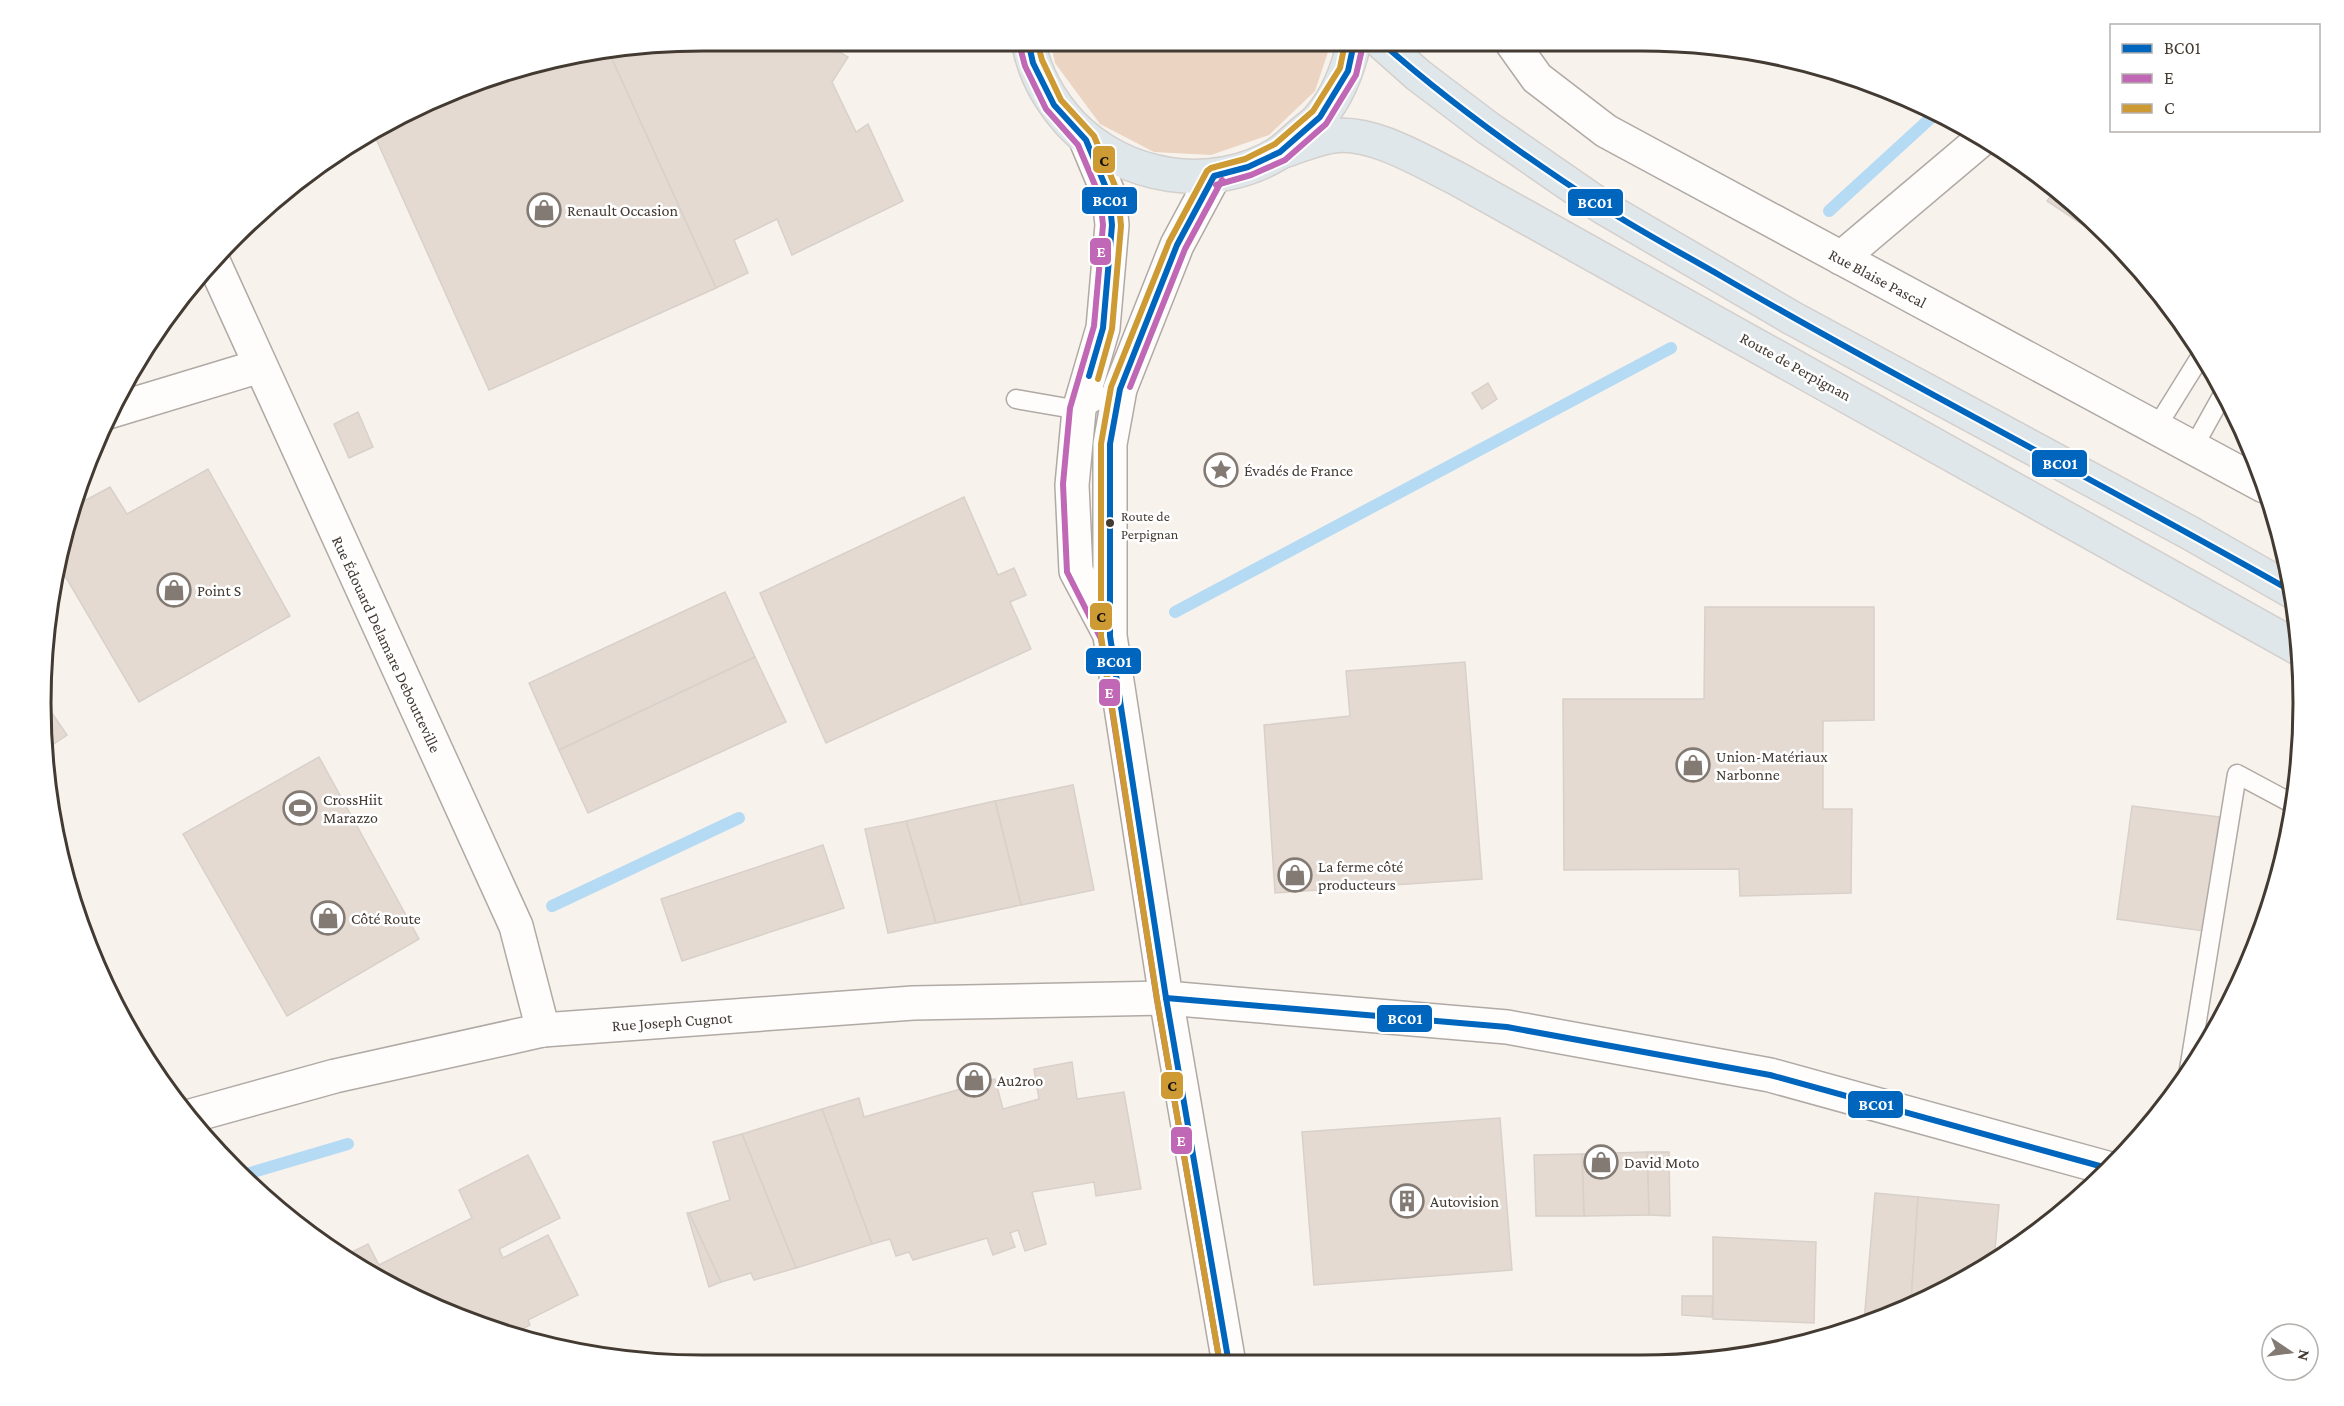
<svg xmlns="http://www.w3.org/2000/svg" width="2344" height="1406" viewBox="0 0 2344 1406" font-family="'Crimson Pro',serif">
  <style>
    .green { fill: #ebd4c2 }
    .lines { fill: none; stroke-linecap: round; stroke-linejoin: round }
    .stream { stroke: #b5daf3; stroke-width: 12 }
    .building { fill: #e4dad1; stroke: #d8d0ca; stroke-width: 1.5 }
    .lane-casing { stroke: #b0a9a4; stroke-width: 21 }
    .street-casing { stroke: #b0a9a4; stroke-width: 36 }
    .primary-casing { stroke: #d3cfcc; stroke-width: 36 }
    .lane { stroke: #fefdfc; stroke-width: 18 }
    .street { stroke: #fefdfc; stroke-width: 33 }
    .primary { stroke: #dfe7eb; stroke-width: 33 }
    .bus-1-casing { stroke: #fff; stroke-width: 10 }
    .bus-2-casing { stroke: #fff; stroke-width: 10 }
    .bus-3-casing { stroke: #fff; stroke-width: 10 }
    .bus-1 { stroke: #0065bd; stroke-width: 6 }
    .bus-2 { stroke: #c068b5; stroke-width: 6 }
    .bus-3 { stroke: #cd9a34; stroke-width: 6 }
    .bus-dot { fill: #433a32; stroke: #fff; stroke-width: 2 }
    .labels { text-anchor: middle; stroke-width: 5; stroke-linejoin: round; paint-order: stroke }
    .bus-label { font-size: 14px; fill: #433a32; stroke: #fff; text-anchor: start }
    .poi-label { font-size: 16px; fill: #433a32; stroke: #fff; text-anchor: start }
    .street-label { font-size: 16px; fill: #433a32; stroke: #fff }
    .rim { fill: none; stroke: #433a32; stroke-width: 3 }
    .line-badge { stroke: #fff; stroke-width: 2 }
    .badge-label { font-size: 16px; text-anchor: middle; font-weight: bold; fill: #fff }
    .pale-badge-label { font-size: 16px; text-anchor: middle; font-weight: bold; fill: #111 }
  </style>
  <rect width="100%" height="100%" fill="#f8f2ed"/>
  <polygon class="green" points="1331,43 1315,91 1269,135 1211,155 1154,152 1100,124 1055,63 1051,44"/>
  <g class="lines">
    <g class="stream">
      <polyline points="1829,211 1934,115"/>
      <polyline points="1175,612 1671,348"/>
      <polyline points="552,906 739,818"/>
      <polyline points="240,1176 348,1144"/>
    </g>
  </g>
  <g class="building">
    <polygon points="827,45 848,57 832,82 856,132 868,124 903,201 792,255 777,219 734,240 748,273 716,288 607,48 616,46"/>
    <polygon points="607,48 716,288 489,390 373,132 410,109 490,76"/>
    <polygon points="2055,190 2110,235 2124,252 2047,201"/>
    <polygon points="1488,383 1497,399 1482,409 1472,393"/>
    <polygon points="358,412 373,447 349,458 334,424"/>
    <polygon points="208,469 290,616 139,702 58,564 71,508 110,487 127,514"/>
    <polygon points="964,497 998,575 1014,568 1026,595 1010,602 1031,649 826,743 760,593"/>
    <polygon points="725,592 755,657 559,750 529,683"/>
    <polygon points="1705,607 1874,607 1874,720 1823,721 1823,809 1852,809 1851,893 1740,896 1739,869 1564,870 1563,699 1704,699"/>
    <polygon points="755,657 786,722 588,813 559,750"/>
    <polygon points="1465,662 1482,879 1275,893 1264,725 1350,716 1346,671"/>
    <polygon points="41,697 67,735 45,750 41,703"/>
    <polygon points="319,757 419,939 287,1016 183,834"/>
    <polygon points="1073,785 1094,890 1021,905 995,801"/>
    <polygon points="995,801 1021,905 936,923 906,821"/>
    <polygon points="2132,806 2219,817 2204,931 2117,919"/>
    <polygon points="906,821 936,923 888,933 865,829"/>
    <polygon points="2277,842 2287,844 2253,955"/>
    <polygon points="823,845 844,908 682,961 661,899"/>
    <polygon points="1072,1062 1077,1099 1124,1092 1141,1189 1096,1196 1094,1182 1032,1192 1046,1244 1025,1251 1018,1230 1010,1233 1015,1247 993,1255 987,1238 913,1260 909,1252 896,1256 890,1239 872,1244 822,1109 859,1098 864,1117 995,1079 1003,1109 1039,1099 1034,1069"/>
    <polygon points="822,1109 872,1244 796,1268 742,1134"/>
    <polygon points="1500,1118 1512,1270 1314,1285 1302,1132"/>
    <polygon points="742,1134 796,1268 754,1280 751,1273 721,1282 689,1213 730,1200 713,1142"/>
    <polygon points="1647,1152 1669,1152 1670,1216 1649,1215"/>
    <polygon points="1647,1152 1649,1215 1584,1216 1582,1154"/>
    <polygon points="1582,1154 1584,1216 1536,1216 1534,1155"/>
    <polygon points="528,1155 560,1218 499,1249 503,1258 548,1235 578,1295 528,1320 530,1325 512,1335 501,1332 497,1325 488,1329 342,1257 368,1244 379,1265 472,1218 459,1190"/>
    <polygon points="1875,1193 1918,1197 1911,1302 1864,1322"/>
    <polygon points="1918,1197 1999,1205 1994,1261 1972,1277 1911,1302"/>
    <polygon points="687,1213 689,1213 721,1282 709,1287"/>
    <polygon points="1713,1237 1816,1242 1814,1323 1713,1319"/>
    <polygon points="1682,1296 1713,1296 1712,1317 1682,1315"/>
  </g>
  <g class="lines">
    <defs>
      <g id="lane">
        <polyline points="1016,399 1079,410 1120,389"/>
        <polyline points="2156,428 2202,354"/>
        <polyline points="2193,448 2223,394"/>
        <polyline points="2188,1076 2237,774 2293,804"/>
      </g>
      <g id="street">
        <polyline points="1512,43 1537,78 1606,131 2264,486"/>
        <polyline points="1086,140 1109,195 1112,225 1103,328 1079,410 1072,485 1076,571 1108,631"/>
        <polyline points="1214,176 1177,245 1120,389 1110,444 1110,636 1166,998 1229,1364"/>
        <polyline points="1841,258 1982,139"/>
        <polyline points="214,263 516,926 543,1030"/>
        <polyline points="108,412 260,366"/>
        <polyline points="187,1117 335,1076 543,1030 913,1003 1166,998 1507,1027 1770,1075 2107,1168"/>
      </g>
      <g id="primary">
        <polyline points="1382,43 1418,75 1488,128 1601,206 1792,318 2190,533 2293,592"/>
        <path d="M1029,45c6,30 21,56 42,79 52,55 142,70 208,29 7,-5 14,-12 21,-18 6,-6 15,-11 20,-18 18,-21 28,-48 34,-74"/>
        <path d="M1280,152c17,-5 36,-14 53,-16 39,-6 90,26 123,42l842,470"/>
      </g>
    </defs>
    <use href="#lane" class="lane-casing"/>
    <use href="#street" class="street-casing"/>
    <use href="#primary" class="primary-casing"/>
    <use href="#lane" class="lane"/>
    <use href="#street" class="street"/>
    <use href="#primary" class="primary"/>
    <defs>
      <g id="bus-1">
        <path d="M1382,43c68,60 143,114 219,163 39,25 80,47 120,70 188,110 383,208 572,316"/>
        <polyline points="1029,45 1033,63 1054,105 1086,140 1109,195 1112,225 1103,328 1089,376"/>
        <polyline points="1166,998 1507,1027 1770,1075 2107,1168"/>
        <polyline points="1229,1364 1166,998 1110,636 1110,444 1120,389 1177,245 1214,176 1248,167 1280,152 1320,117 1348,71 1354,43"/>
      </g>
      <g id="bus-2">
        <polyline points="1020,47 1025,66 1046,109 1078,145 1100,197 1103,225 1094,326 1070,408 1063,484 1067,572 1101,639 1157,1000 1220,1364"/>
        <polyline points="1216,185 1251,175 1285,160 1326,124 1356,75 1363,45"/>
        <polyline points="1130,387 1185,249 1222,180"/>
      </g>
      <g id="bus-3">
        <polyline points="1038,45 1042,60 1061,100 1094,136 1118,193 1121,226 1112,329 1098,379"/>
        <polyline points="1220,1364 1157,999 1101,636 1101,444 1111,387 1169,242 1207,171 1211,168 1245,159 1275,144 1313,111 1340,68 1345,43"/>
      </g>
    </defs>
    <use href="#bus-1" class="bus-1-casing"/>
    <use href="#bus-2" class="bus-2-casing"/>
    <use href="#bus-3" class="bus-3-casing"/>
    <use href="#bus-1" class="bus-1"/>
    <use href="#bus-2" class="bus-2"/>
    <use href="#bus-3" class="bus-3"/>
  </g>
  <defs>
    <symbol id="shop-ring" viewBox="-11 -11 22 22"><circle r="9.5" fill="#fff" stroke="#827a73" stroke-width="1.5"/><path d="M-5-2.5h2.3a2.7 3.5 0 0 1 5.4 0H5L5.5 6h-11ZM-1.5-2.5h3a1.5 2.3 0 0 0-3 0Z" fill="#827a73"/></symbol>
    <symbol id="sight-ring" viewBox="-11 -11 22 22"><circle r="9.5" fill="#fff" stroke="#827a73" stroke-width="1.5"/><path d="M0-6L1.8-2.2L6-1.7L2.9 1.2L3.7 5.4L0 3.3L-3.7 5.4L-2.9 1.2L-6-1.7L-1.8-2.2Z" fill="#827a73"/></symbol>
    <symbol id="stadium-ring" viewBox="-11 -11 22 22"><circle r="9.5" fill="#fff" stroke="#827a73" stroke-width="1.5"/><path d="M0-5a6.5 5 0 1 0 0 10a6.5 5 0 1 0 0-10ZM-3.5-1.8h7v3.6h-7Z" fill="#827a73"/></symbol>
    <symbol id="building-ring" viewBox="-11 -11 22 22"><circle r="9.5" fill="#fff" stroke="#827a73" stroke-width="1.5"/><path d="M-4-6H4V6H1V3H-1V6H-4ZM-2.5-4.3h1.7v1.8h-1.7ZM.8-4.3h1.7v1.8H.8ZM-2.5-1h1.7V.8h-1.7ZM.8-1h1.7V.8H.8Z" fill="#827a73"/></symbol>
  </defs>
  <g fill-rule="evenodd">
    <use href="#shop-ring" x="525" y="191" width="38" height="38"/>
    <use href="#sight-ring" x="1202" y="451" width="38" height="38"/>
    <use href="#shop-ring" x="155" y="571" width="38" height="38"/>
    <use href="#shop-ring" x="1674" y="746" width="38" height="38"/>
    <use href="#stadium-ring" x="281" y="789" width="38" height="38"/>
    <use href="#shop-ring" x="1276" y="856" width="38" height="38"/>
    <use href="#shop-ring" x="309" y="899" width="38" height="38"/>
    <use href="#shop-ring" x="955" y="1061" width="38" height="38"/>
    <use href="#shop-ring" x="1582" y="1143" width="38" height="38"/>
    <use href="#building-ring" x="1388" y="1182" width="38" height="38"/>
  </g>
  <circle class="bus-dot" cx="1110" cy="523" r="5"/>
  <g class="labels">
    <g class="bus-label">
      <text x="1121" y="521">Route de<tspan x="1121" dy="18">Perpignan</tspan></text>
    </g>
    <g class="poi-label">
      <text x="567" y="216">Renault Occasion</text>
      <text x="1244" y="476">Évadés de France</text>
      <text x="197" y="596">Point S</text>
      <text x="1716" y="762">Union-Matériaux<tspan x="1716" dy="18">Narbonne</tspan></text>
      <text x="323" y="805">CrossHiit<tspan x="323" dy="18">Marazzo</tspan></text>
      <text x="1318" y="872">La ferme côté<tspan x="1318" dy="18">producteurs</tspan></text>
      <text x="351" y="924">Côté Route</text>
      <text x="997" y="1086">Au2roo</text>
      <text x="1624" y="1168">David Moto</text>
      <text x="1430" y="1207">Autovision</text>
    </g>
    <g class="street-label">
      <text transform="translate(1878 278) rotate(28)" y="6">Rue Blaise Pascal</text>
      <text transform="translate(1796 366) rotate(29)" y="6">Route de Perpignan</text>
      <text transform="translate(387 644) rotate(65)" y="6">Rue Édouard Delamare Deboutteville</text>
      <text transform="translate(672 1021) rotate(-4)" y="6">Rue Joseph Cugnot</text>
    </g>
  </g>
  <path d="M0 0H2344V1406H0ZM703 51H1641A652 652 0 0 1 2293 703V703A652 652 0 0 1 1641 1355H703A652 652 0 0 1 51 703V703A652 652 0 0 1 703 51Z" fill="#fff" fill-rule="evenodd"/>
  <path class="rim" d="M703 51H1641A652 652 0 0 1 2293 703V703A652 652 0 0 1 1641 1355H703A652 652 0 0 1 51 703V703A652 652 0 0 1 703 51Z"/>
  <g class="line-badge">
    <rect x="1092" y="145" width="24" height="29" rx="6" fill="#cd9a34"/>
    <rect x="1081" y="186" width="57" height="29" rx="6" fill="#0065bd"/>
    <rect x="1567" y="188" width="57" height="29" rx="6" fill="#0065bd"/>
    <rect x="1089" y="237" width="23" height="29" rx="6" fill="#c068b5"/>
    <rect x="2031" y="449" width="57" height="29" rx="6" fill="#0065bd"/>
    <rect x="1089" y="602" width="24" height="29" rx="6" fill="#cd9a34"/>
    <rect x="1085" y="647" width="57" height="28" rx="6" fill="#0065bd"/>
    <rect x="1098" y="678" width="23" height="29" rx="6" fill="#c068b5"/>
    <rect x="1376" y="1004" width="57" height="29" rx="6" fill="#0065bd"/>
    <rect x="1160" y="1071" width="24" height="29" rx="6" fill="#cd9a34"/>
    <rect x="1847" y="1090" width="57" height="29" rx="6" fill="#0065bd"/>
    <rect x="1170" y="1126" width="23" height="29" rx="6" fill="#c068b5"/>
  </g>
  <g class="badge-label">
    <text x="1110" y="206">BC01</text>
    <text x="1595" y="208">BC01</text>
    <text x="1101" y="257">E</text>
    <text x="2060" y="469">BC01</text>
    <text x="1114" y="667">BC01</text>
    <text x="1109" y="698">E</text>
    <text x="1405" y="1024">BC01</text>
    <text x="1876" y="1110">BC01</text>
    <text x="1181" y="1146">E</text>
  </g>
  <g class="pale-badge-label">
    <text x="1104" y="166">C</text>
    <text x="1101" y="622">C</text>
    <text x="1172" y="1091">C</text>
  </g>
  <rect x="2110" y="24" width="210" height="108" fill="#ffffff" stroke="#b4b0ad" stroke-width="1.5"/>
  <rect x="2122" y="44" width="30" height="9" fill="#0065bd" stroke="#b4b0ad" stroke-width="1.5"/>
  <text x="2164" y="54" font-size="18" fill="#433a32">BC01</text>
  <rect x="2122" y="74" width="30" height="9" fill="#c068b5" stroke="#b4b0ad" stroke-width="1.5"/>
  <text x="2164" y="84" font-size="18" fill="#433a32">E</text>
  <rect x="2122" y="104" width="30" height="9" fill="#cd9a34" stroke="#b4b0ad" stroke-width="1.5"/>
  <text x="2164" y="114" font-size="18" fill="#433a32">C</text>
  <g transform="translate(2290 1352) rotate(103)"><circle r="28" fill="#ffffff" stroke="#b4b0ad" stroke-width="1.5"/>
  <path d="M0-4.5L10 22L0 15L-10 22Z" fill="#827a73"/>
  <text y="-9" font-size="16" font-weight="bold" text-anchor="middle" fill="#433a32">N</text>
  </g>
</svg>
